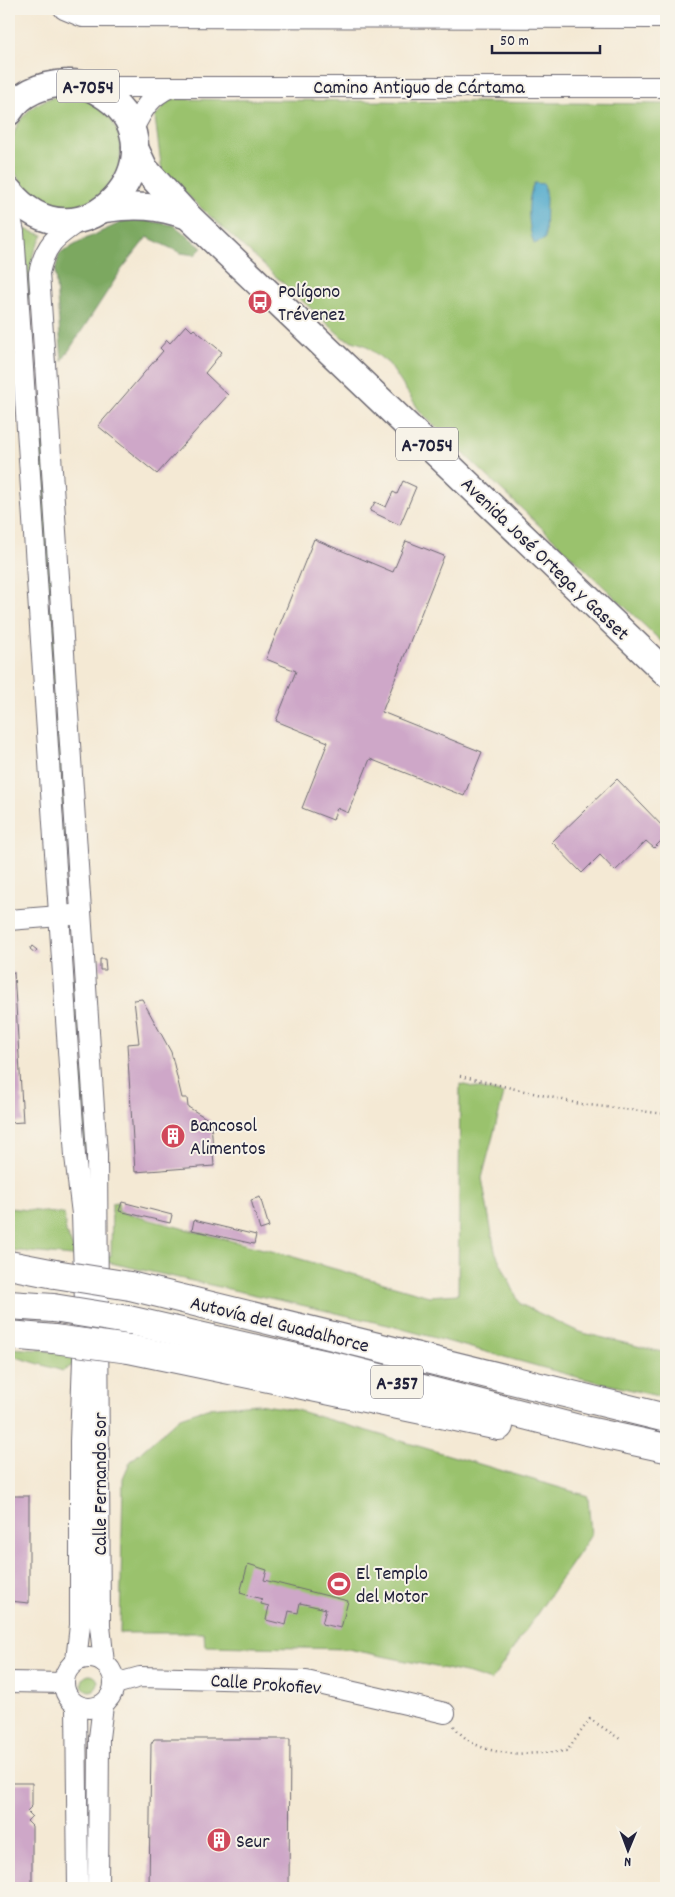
<svg xmlns="http://www.w3.org/2000/svg" width="675" height="1897" viewBox="0 0 675 1897" font-family="Dekko,sans-serif">
  <style>
    .green { fill: #9ac26d; stroke: #5e7254 }
    .forest { fill: #7ba860; stroke: #4e654e }
    .water { fill: #4ca7ca; stroke: #376482 }
    .building { fill: #cea7c8 }
    .lines { fill: none; stroke-linecap: round; stroke-linejoin: round }
    .minor-casing { stroke: #6c6871; stroke-width: 22 }
    .major-casing { stroke: #6c6871; stroke-width: 29 }
    .highway-casing { stroke: #6c6871; stroke-width: 30 }
    .path { stroke: #6c6871; stroke-width: 2.5; stroke-dasharray: 1 4; stroke-linecap: butt }
    .minor { stroke: #fff; stroke-width: 20 }
    .major { stroke: #fff; stroke-width: 26 }
    .highway { stroke: #fff; stroke-width: 28 }
    .highway-bridge-casing { stroke: #6c6871; stroke-width: 30; stroke-linecap: butt }
    .highway-bridge { stroke: #fff; stroke-width: 28 }
    .labels { text-anchor: middle; stroke-width: 4; stroke-linejoin: round; paint-order: stroke }
    .shield { fill: #f7f3e8; stroke: #62616f; stroke-width: 1 }
    .shield-label { font-size: 19px; font-weight: bold; fill: #22223b }
    .street-label { font-size: 20px; fill: #22223b; stroke: #f7f3e8 }
    .poi-label { font-size: 20px; fill: #22223b; stroke: #f7f3e8; text-anchor: start }
  </style>
  <rect width="100%" height="100%" fill="#f7f3e8"/>
  <filter id="ink" filterUnits="userSpaceOnUse"><feTurbulence type="fractalNoise" baseFrequency=".02" numOctaves="2"/><feDisplacementMap in="SourceGraphic" scale="10" xChannelSelector="R" yChannelSelector="G"/><feConvolveMatrix kernelMatrix="1 2 1 2 8 2 1 2 1" color-interpolation-filters="sRGB"/></filter>
  <filter id="wash" filterUnits="userSpaceOnUse"><feTurbulence type="fractalNoise" baseFrequency=".0096" numOctaves="4" result="noise"/><feDisplacementMap in="SourceGraphic" scale="20" xChannelSelector="R" yChannelSelector="G"/><feGaussianBlur stdDeviation="1.12" result="paint"/><feColorMatrix in="noise" values="0 0 0 0 0 0 0 0 0 0 0 0 0 0 0 0 0 1.4 0 .05"/><feComposite in="paint" operator="in"/></filter>
  <g filter="url(#wash)">
    <rect width="100%" height="100%" fill="#f4e9d4"/>
    <g class="green">
      <circle cx="66" cy="151" r="55"/>
      <polygon points="170,99 666,104 666,646 421,413 389,364 365,345 343,338 162,172 155,117"/>
      <polygon points="24,229 43,235 33,254 33,299 28,299"/>
      <polygon points="36,424 43,424 54,595 47,595"/>
      <polygon points="48,608 54,608 69,855 64,855"/>
      <polygon points="72,978 77,978 88,1148 83,1148"/>
      <polygon points="460,1084 504,1094 482,1178 495,1251 520,1304 579,1332 666,1353 666,1398 577,1377 388,1325 301,1305 111,1263 72,1256 9,1250 9,1208 64,1214 66,1232 74,1250 111,1256 112,1203 118,1202 119,1212 283,1254 429,1296 458,1294"/>
      <polygon points="9,1348 44,1350 81,1360 63,1371 9,1355"/>
      <polygon points="258,1404 296,1410 588,1496 591,1535 491,1681 470,1674 348,1649 205,1646 204,1633 120,1633 123,1478 130,1462 180,1417 207,1408"/>
      <circle cx="90" cy="1683" r="8"/>
    </g>
    <polygon class="forest" points="131,218 174,225 202,248 195,255 181,253 147,237 122,269 62,361 55,272 59,254 85,239"/>
    <path class="water" d="M534,183l10,1 2,14 -1,41 -11,5c-6,-18 -8,-43 0,-61z"/>
    <g id="blocks">
      <g class="building">
        <polygon points="186,325 192,331 194,329 222,352 205,373 228,395 157,474 98,426 163,351 160,348 167,340 170,343"/>
        <polygon points="403,481 416,487 400,525 370,511 375,502 386,507 393,492 397,494"/>
        <polygon points="314,539 393,572 406,541 444,556 382,712 482,752 464,796 370,759 348,813 337,808 333,820 302,808 328,742 276,721 296,671 266,659"/>
        <polygon points="617,779 666,830 666,836 654,848 646,841 615,871 600,855 582,873 552,842"/>
        <polygon points="32,946 37,950 35,953 30,949"/>
        <polygon points="100,959 105,959 106,970 100,970"/>
        <polygon points="14,972 23,1122 9,1123 9,973"/>
        <polygon points="142,999 171,1052 182,1098 187,1098 188,1107 211,1121 214,1166 135,1172 127,1044 139,1043 134,1000"/>
        <polygon points="260,1197 269,1227 260,1230 251,1200"/>
        <polygon points="122,1202 172,1215 170,1223 119,1211"/>
        <polygon points="194,1220 256,1235 254,1244 192,1230"/>
        <polygon points="9,1496 29,1496 29,1603 9,1601"/>
        <polygon points="248,1564 267,1570 264,1580 348,1601 341,1628 322,1624 326,1609 300,1603 298,1613 289,1611 286,1625 266,1620 269,1606 261,1604 262,1599 240,1593"/>
        <polygon points="154,1739 290,1739 289,1888 149,1888 151,1744"/>
        <polygon points="9,1742 11,1742 11,1783 32,1783 32,1806 27,1811 32,1816 27,1821 32,1826 32,1888 9,1888"/>
      </g>
    </g>
  </g>
  <g filter="url(#ink)">
    <use href="#blocks" fill-opacity="0" stroke="#6c6871" stroke-width="1"/>
    <g class="lines">
      <defs>
        <g id="minor">
          <polyline points="64,9 83,17 666,18"/>
          <polyline points="90,87 666,87"/>
          <path d="M132,131c11,-22 17,-34 39,-44"/>
          <polyline points="9,209 14,232 75,1156 82,1214 85,1304 80,1441 80,1625 76,1661"/>
          <path d="M82,219c-26,18 -36,23 -43,54l58,881 3,472 4,37"/>
          <polyline points="9,920 72,915"/>
          <circle cx="89" cy="1683" r="25"/>
          <polyline points="9,1682 64,1683"/>
          <polyline points="115,1684 140,1677 306,1681 445,1713"/>
          <polyline points="76,1705 78,1888"/>
          <polyline points="98,1888 99,1738 103,1705"/>
        </g>
        <g id="major">
          <path d="M9,112c13,-21 36,-28 59,-29 15,-1 26,6 38,14 81,56 -25,182 -97,94"/>
          <polyline points="135,148 145,169 188,216 666,673"/>
          <path d="M105,209c32,-5 52,-3 83,7"/>
        </g>
        <g id="highway">
          <polyline points="9,1265 55,1274"/>
          <polyline points="130,1286 666,1418"/>
          <polyline points="9,1305 53,1308"/>
          <polyline points="128,1320 345,1369 583,1430 666,1448"/>
          <polyline points="9,1335 54,1339"/>
          <polyline points="129,1349 499,1426"/>
        </g>
      </defs>
      <use href="#minor" class="minor-casing"/>
      <use href="#major" class="major-casing"/>
      <use href="#highway" class="highway-casing"/>
      <g class="path">
        <polyline points="460,1076 580,1104 666,1114"/>
        <path d="M454,1726c25,35 76,28 113,25l23,-32 30,20"/>
      </g>
      <use href="#minor" class="minor"/>
      <use href="#major" class="major"/>
      <use href="#highway" class="highway"/>
      <defs>
        <g id="highway-bridge">
          <polyline points="55,1274 130,1286"/>
          <polyline points="53,1308 128,1320"/>
          <polyline points="54,1339 129,1349"/>
        </g>
      </defs>
      <use href="#highway-bridge" class="highway-bridge-casing"/>
      <use href="#highway-bridge" class="highway-bridge"/>
    </g>
  </g>
  <defs>
    <symbol id="bus-disc" viewBox="-11 -11 22 22"><circle r="9.5" fill="#d1495b" stroke="#f7f3e8"/><path d="M-5-6H5V4H4V6H2V4H-2V6H-4V4H-5ZM-3.5-4V0h7V-4ZM-3.5 1.2v1.5H-2V1.2ZM2 1.2v1.5H3.5V1.2Z" fill="#fff"/></symbol>
    <symbol id="building-disc" viewBox="-11 -11 22 22"><circle r="9.5" fill="#d1495b" stroke="#f7f3e8"/><path d="M-4-6H4V6H1V3H-1V6H-4ZM-2.5-4.3h1.7v1.8h-1.7ZM.8-4.3h1.7v1.8H.8ZM-2.5-1h1.7V.8h-1.7ZM.8-1h1.7V.8H.8Z" fill="#fff"/></symbol>
    <symbol id="stadium-disc" viewBox="-11 -11 22 22"><circle r="9.5" fill="#d1495b" stroke="#f7f3e8"/><path d="M0-5a6.5 5 0 1 0 0 10a6.5 5 0 1 0 0-10ZM-3.5-1.8h7v3.6h-7Z" fill="#fff"/></symbol>
  </defs>
  <g fill-rule="evenodd">
    <use href="#bus-disc" x="246" y="288" width="28" height="28"/>
    <use href="#building-disc" x="159" y="1122" width="28" height="28"/>
    <use href="#stadium-disc" x="325" y="1570" width="28" height="28"/>
    <use href="#building-disc" x="205" y="1826" width="28" height="28"/>
  </g>
  <g class="labels">
    <g class="shield">
      <rect x="57" y="69.5" width="62" height="33" rx="4"/>
      <rect x="396" y="427.5" width="62" height="33" rx="4"/>
      <rect x="371" y="1365.5" width="52" height="33" rx="4"/>
    </g>
    <g class="shield-label">
      <text x="88" y="93">A-7054</text>
      <text x="427" y="451">A-7054</text>
      <text x="397" y="1389">A-357</text>
    </g>
    <g class="street-label">
      <text x="419" y="93">Camino Antiguo de Cártama</text>
      <text transform="translate(546 558) rotate(44)" y="7">Avenida José Ortega y Gasset</text>
      <text transform="translate(280 1323) rotate(14)" y="7">Autovía del Guadalhorce</text>
      <text transform="translate(99 1484) rotate(-90)" y="7">Calle Fernando Sor</text>
      <text transform="translate(266 1683) rotate(4)" y="7">Calle Prokofiev</text>
    </g>
    <g class="poi-label">
      <text x="278" y="297">Polígono<tspan x="278" dy="23">Trévenez</tspan></text>
      <text x="190" y="1131">Bancosol<tspan x="190" dy="23">Alimentos</tspan></text>
      <text x="356" y="1579">El Templo<tspan x="356" dy="23">del Motor</tspan></text>
      <text x="236" y="1847">Seur</text>
    </g>
  </g>
  <rect width="675" height="1897" fill="none" stroke="#f7f3e8" stroke-width="30"/>
  <g transform="translate(628 1850) rotate(181)" stroke="#f7f3e8" stroke-width="4" paint-order="stroke">
  <path d="M0-4L9 19L0 12L-9 19Z" fill="#22223b"/>
  <text y="-8" font-size="14" font-weight="bold" text-anchor="middle" fill="#22223b">N</text>
  </g>
  <path d="M492 45v8h108v-8" fill="none" stroke="#22223b" stroke-width="2.5"/>
  <text x="500" y="45" font-size="15" fill="#22223b" stroke="#f7f3e8" stroke-width="4" paint-order="stroke">50 m</text>
</svg>
